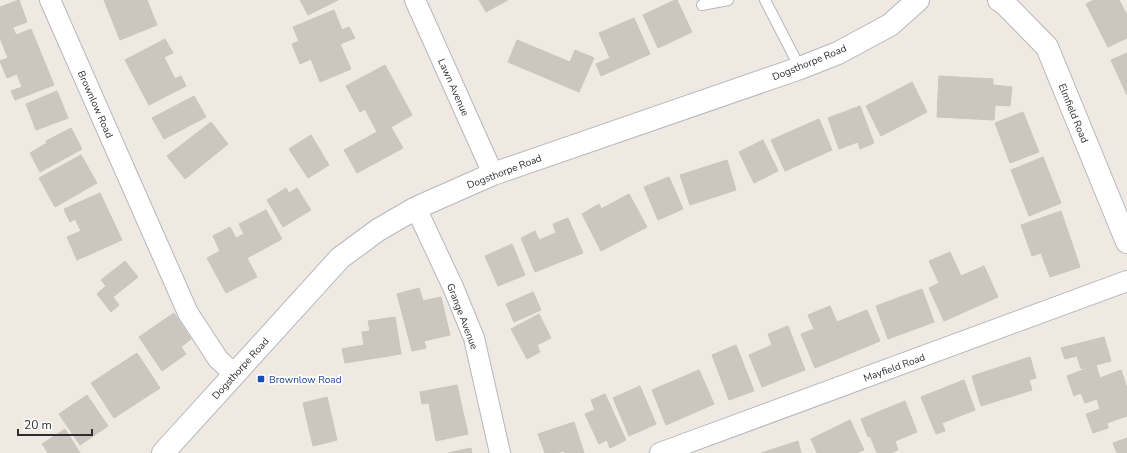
<svg xmlns="http://www.w3.org/2000/svg" width="1127" height="453" viewBox="0 0 1127 453" font-family="'Nunito Sans',sans-serif">
  <style>
    .building { fill: #cbc7bf; stroke: #cbc5ba }
    .lines { fill: none; stroke-linecap: round; stroke-linejoin: round }
    .service-casing { stroke: #b4b7c1; stroke-width: 12 }
    .minor-casing { stroke: #b4b7c1; stroke-width: 22 }
    .tertiary-casing { stroke: #b4b7c1; stroke-width: 24 }
    .service { stroke: #fff; stroke-width: 10 }
    .minor { stroke: #fff; stroke-width: 20 }
    .tertiary { stroke: #fff; stroke-width: 22 }
    .transit-dot { fill: #1a4fb4; stroke: #fff; stroke-width: 1.5 }
    .labels { text-anchor: middle; stroke-width: 3.5; stroke-linejoin: round; paint-order: stroke }
    .street-label { font-size: 10px; fill: #2e2e2e; stroke: #fff }
    .transit-label { font-size: 10px; fill: #164399; stroke: #fff; text-anchor: start }
  </style>
  <rect width="100%" height="100%" fill="#efe9e1"/>
  <g class="building">
    <polygon points="19,0 27,22 0,32 0,7"/>
    <polygon points="104,0 147,0 157,25 120,40"/>
    <polygon points="300,0 338,0 308,15"/>
    <polygon points="479,0 508,0 486,12"/>
    <polygon points="675,0 677,0 692,32 658,48 643,15"/>
    <polygon points="1094,0 1119,0 1127,15 1127,38 1108,47 1086,4"/>
    <polygon points="334,10 342,30 349,27 355,38 340,44 351,69 320,82 311,59 300,64 292,44 299,41 293,27"/>
    <polygon points="634,18 650,54 601,76 596,64 610,58 599,33"/>
    <polygon points="13,28 16,35 31,29 54,85 15,100 11,91 22,87 17,74 7,78 0,61 8,58 0,38 0,33"/>
    <polygon points="165,39 173,53 164,57 175,79 181,76 186,86 149,105 125,60"/>
    <polygon points="517,40 570,62 575,50 594,58 579,92 508,62"/>
    <polygon points="1127,53 1127,95 1111,60"/>
    <polygon points="385,65 412,115 391,127 403,148 357,173 344,150 377,132 365,109 360,112 346,86"/>
    <polygon points="939,76 993,79 993,85 1012,87 1010,106 995,105 994,120 937,117"/>
    <polygon points="912,82 927,112 881,136 866,106"/>
    <polygon points="57,91 68,118 36,130 26,104"/>
    <polygon points="194,96 206,117 164,139 152,118"/>
    <polygon points="860,106 874,143 860,149 858,142 839,149 828,118"/>
    <polygon points="1023,112 1039,152 1010,163 995,123"/>
    <polygon points="819,119 832,150 785,171 771,140"/>
    <polygon points="211,122 228,144 185,179 167,156"/>
    <polygon points="71,128 82,149 40,172 30,153 47,143 46,141"/>
    <polygon points="311,135 329,165 308,178 289,149"/>
    <polygon points="763,140 778,171 754,183 739,152"/>
    <polygon points="81,155 97,183 55,207 39,178"/>
    <polygon points="1043,157 1061,203 1029,216 1011,170"/>
    <polygon points="727,160 736,190 690,205 680,175"/>
    <polygon points="669,177 683,209 658,220 644,187"/>
    <polygon points="286,188 289,193 297,188 311,210 283,227 267,200"/>
    <polygon points="100,193 122,240 77,260 67,237 81,231 75,219 70,222 64,209"/>
    <polygon points="629,194 647,227 601,251 582,214 599,204 601,209"/>
    <polygon points="266,210 282,239 247,258 257,277 226,293 207,258 220,251 213,236 230,227 236,238 244,234 239,224"/>
    <polygon points="1061,211 1080,267 1050,277 1041,253 1032,256 1021,225"/>
    <polygon points="568,218 583,253 535,272 521,238 535,231 539,240 556,233 553,224"/>
    <polygon points="512,244 525,275 498,286 485,256"/>
    <polygon points="950,252 961,276 984,266 998,297 944,321 929,288 939,283 929,261"/>
    <polygon points="125,261 138,277 113,297 119,305 111,312 97,294 106,286 101,280"/>
    <polygon points="419,288 423,301 441,297 450,335 424,341 426,348 412,351 397,294"/>
    <polygon points="922,289 934,322 888,339 876,306"/>
    <polygon points="533,292 541,310 514,322 506,304"/>
    <polygon points="830,306 837,322 867,310 880,341 815,368 801,334 814,329 808,315"/>
    <polygon points="174,313 191,339 181,347 186,354 162,371 139,337"/>
    <polygon points="539,314 551,338 537,345 540,352 527,359 511,329"/>
    <polygon points="395,317 401,354 345,363 342,349 364,345 362,332 370,331 368,321"/>
    <polygon points="788,326 805,370 762,387 749,355 772,345 768,334"/>
    <polygon points="1104,337 1111,361 1081,369 1077,356 1065,359 1061,348"/>
    <polygon points="736,345 754,391 729,400 712,355"/>
    <polygon points="137,353 160,388 114,418 91,383"/>
    <polygon points="1030,357 1036,378 1029,380 1032,390 981,406 972,376"/>
    <polygon points="1096,365 1100,378 1121,370 1127,388 1127,416 1107,423 1108,428 1093,433 1086,414 1100,409 1097,399 1085,403 1081,393 1074,396 1067,376"/>
    <polygon points="699,370 714,404 666,425 652,390"/>
    <polygon points="964,380 975,410 942,423 945,431 936,434 921,397"/>
    <polygon points="457,385 468,434 436,441 429,403 422,404 420,392"/>
    <polygon points="640,386 656,424 629,436 613,398"/>
    <polygon points="605,394 626,440 610,448 607,440 599,444 585,414 595,410 591,400"/>
    <polygon points="87,395 108,426 80,445 59,414"/>
    <polygon points="327,397 337,440 313,446 303,403"/>
    <polygon points="905,401 917,432 895,441 898,450 891,453 877,453 870,436 868,437 861,419"/>
    <polygon points="850,420 864,450 856,453 817,453 811,439"/>
    <polygon points="574,422 584,453 565,453 564,451 557,453 545,453 538,434"/>
    <polygon points="65,429 80,453 48,453 42,444"/>
    <polygon points="1127,438 1127,453 1117,453 1113,443"/>
    <polygon points="798,441 801,453 761,453"/>
    <polygon points="471,448 472,453 448,453"/>
  </g>
  <g class="lines">
    <defs>
      <g id="service">
        <polyline points="765,0 800,68"/>
        <polyline points="702,5 728,0"/>
      </g>
      <g id="minor">
        <polyline points="50,0 188,313 218,359 234,374"/>
        <polyline points="415,0 493,174"/>
        <polyline points="416,208 453,287 474,338 500,453"/>
        <polyline points="660,453 1127,281"/>
      </g>
      <g id="tertiary">
        <polyline points="999,0 1005,4 1047,47 1127,242"/>
        <polyline points="163,453 340,258 378,230 416,208 493,174 800,68 838,53 890,25 918,0"/>
      </g>
    </defs>
    <use href="#service" class="service-casing"/>
    <use href="#minor" class="minor-casing"/>
    <use href="#tertiary" class="tertiary-casing"/>
    <use href="#service" class="service"/>
    <use href="#minor" class="minor"/>
    <use href="#tertiary" class="tertiary"/>
  </g>
  <rect class="transit-dot" x="257" y="375" width="8" height="8" rx="2"/>
  <g class="labels">
    <g class="street-label">
      <text transform="translate(809 62) rotate(-22)" y="4">Dogsthorpe Road</text>
      <text transform="translate(454 87) rotate(66)" y="4">Lawn Avenue</text>
      <text transform="translate(96 104) rotate(66)" y="4">Brownlow Road</text>
      <text transform="translate(1074 113) rotate(68)" y="4">Elmfield Road</text>
      <text transform="translate(504 171) rotate(-21)" y="4">Dogsthorpe Road</text>
      <text transform="translate(463 316) rotate(69)" y="4">Grange Avenue</text>
      <text transform="translate(894 367) rotate(-20)" y="4">Mayfield Road</text>
      <text transform="translate(240 368) rotate(-48)" y="4">Dogsthorpe Road</text>
    </g>
    <g class="transit-label">
      <text x="269" y="383">Brownlow Road</text>
    </g>
  </g>
  <path d="M18 429v6h74v-6" fill="none" stroke="#2e2e2e" stroke-width="2"/>
  <text x="24" y="429" font-size="12" fill="#2e2e2e" stroke="#ffffff" stroke-width="3" paint-order="stroke">20 m</text>
</svg>
